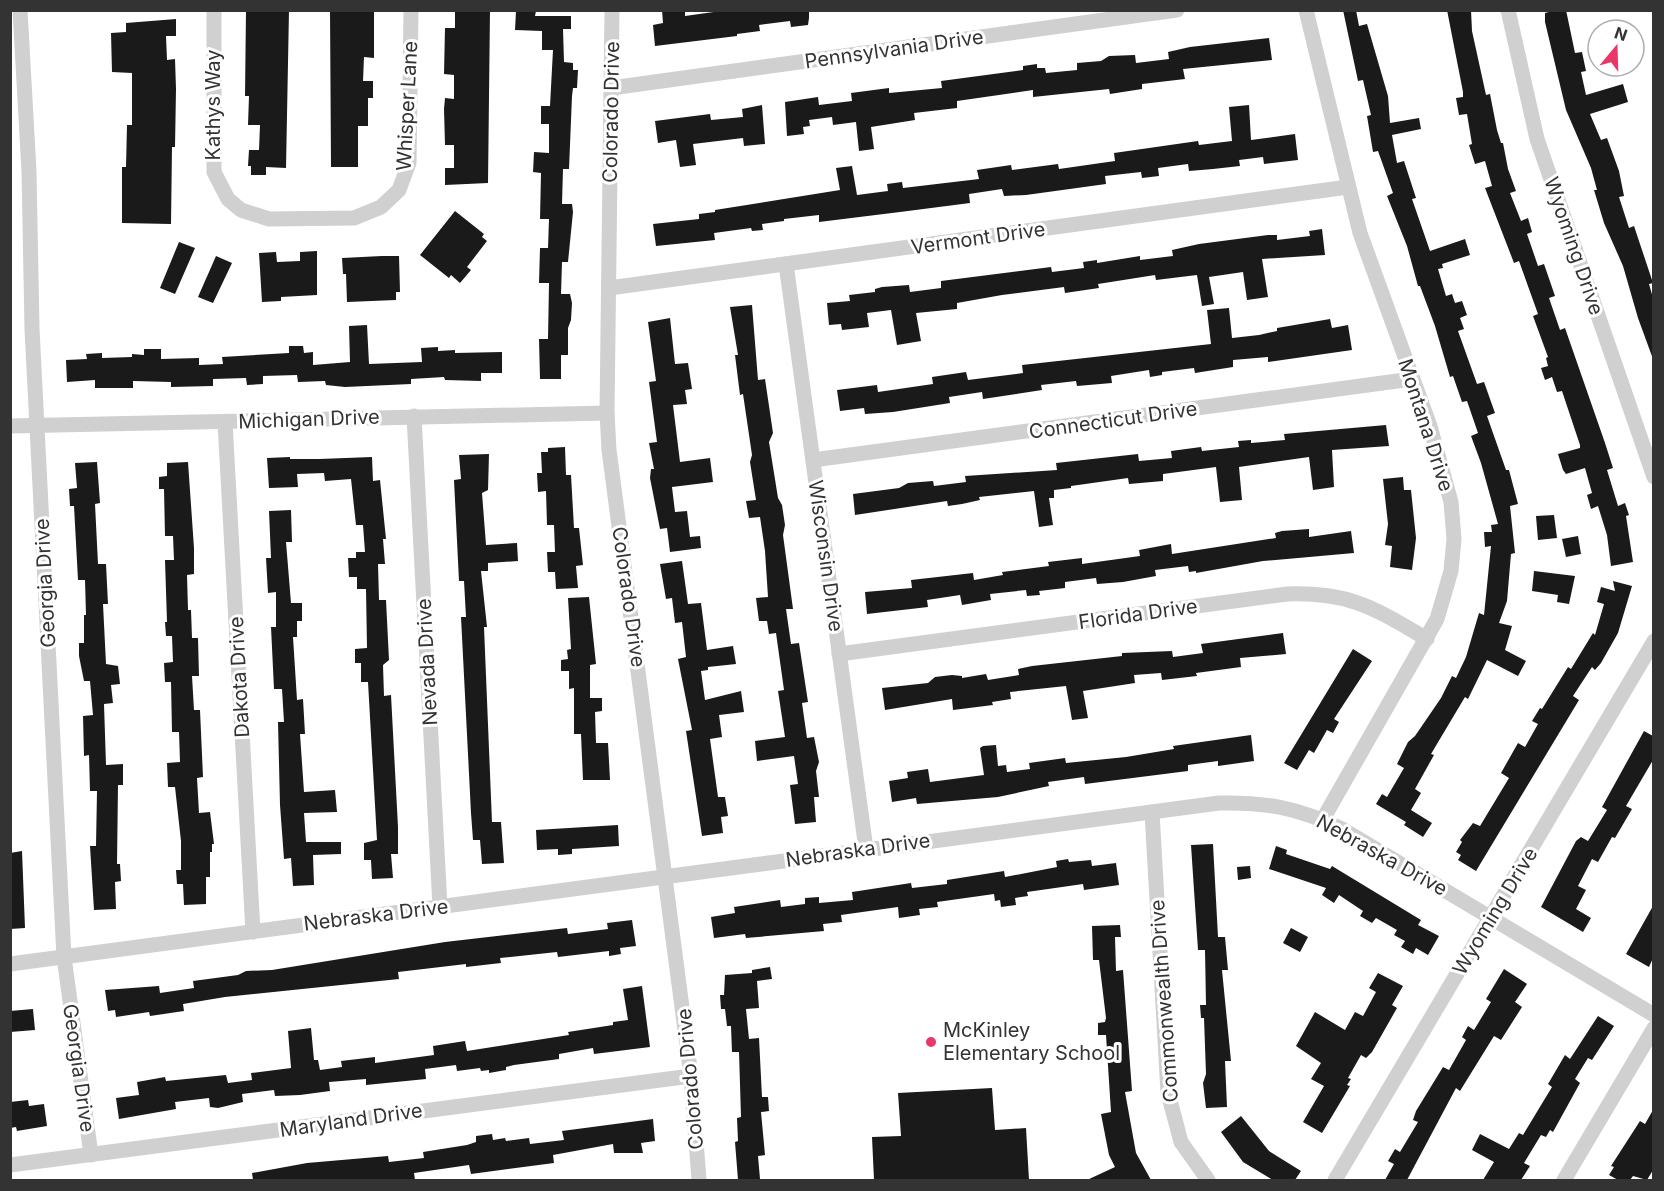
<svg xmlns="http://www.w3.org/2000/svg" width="1664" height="1191" viewBox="0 0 1664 1191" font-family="Inter,sans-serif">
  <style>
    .building { fill: #1a1a1a }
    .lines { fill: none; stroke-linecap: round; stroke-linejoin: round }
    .minor { stroke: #d0d0d0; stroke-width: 15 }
    .poi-dot { fill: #e83769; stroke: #fff; stroke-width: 2 }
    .labels { text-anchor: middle; stroke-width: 6; stroke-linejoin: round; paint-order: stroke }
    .street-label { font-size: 20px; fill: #333; stroke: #fff }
    .poi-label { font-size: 20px; fill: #333; stroke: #fff; text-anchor: start }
  </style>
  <rect width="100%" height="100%" fill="#fff"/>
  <g class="building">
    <polygon points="246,10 289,10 286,168 266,167 266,175 251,175 251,166 248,166 249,150 259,150 260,125 248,125 249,96 245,96"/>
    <polygon points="330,10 374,11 374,58 364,57 363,81 373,81 373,98 368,98 368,126 358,126 358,167 331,167"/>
    <polygon points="455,10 490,10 488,183 445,185 445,168 454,168 454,145 445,145 444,109 445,98 454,99 454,75 444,74 445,28 455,28"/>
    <polygon points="662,10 685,10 685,16 728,10 809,10 809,18 808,25 791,27 790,21 759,25 760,31 737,34 737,36 655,46 653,25 663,23"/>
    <polygon points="1343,10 1356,10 1359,26 1367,24 1388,96 1390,123 1419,118 1421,129 1392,135 1397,163 1404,161 1416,198 1412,199 1430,251 1465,239 1470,255 1442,264 1443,268 1438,269 1446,296 1452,294 1455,303 1462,301 1467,315 1460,318 1464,329 1458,331 1477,384 1484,382 1495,413 1487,416 1506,470 1509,470 1518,504 1510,506 1515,553 1511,554 1507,601 1499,623 1512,626 1505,650 1526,661 1518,676 1487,660 1468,699 1465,697 1431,754 1434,755 1415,789 1421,793 1411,810 1432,823 1423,837 1404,825 1406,822 1376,804 1382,794 1387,797 1404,768 1397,764 1408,742 1415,736 1441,698 1452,676 1456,678 1466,657 1479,613 1484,615 1491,546 1485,547 1484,532 1492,532 1491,525 1498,524 1481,463 1471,436 1478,433 1467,401 1462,402 1453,376 1450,377 1435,326 1420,286 1418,286 1407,246 1387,196 1393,193 1378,151 1373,152 1367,116 1371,115 1363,80 1358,81"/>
    <polygon points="1447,10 1471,10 1472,31 1486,95 1490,94 1497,130 1501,143 1503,143 1508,169 1516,191 1510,193 1521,221 1528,218 1532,232 1527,234 1538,266 1544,264 1555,296 1549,298 1560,330 1565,328 1605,443 1613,468 1607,470 1618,506 1625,503 1629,515 1626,516 1633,562 1611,566 1607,535 1598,506 1591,509 1587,495 1592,493 1585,468 1566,474 1563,470 1558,454 1580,448 1580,445 1562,391 1557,392 1552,377 1545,380 1541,368 1548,366 1546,358 1548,357 1533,316 1538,314 1519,261 1514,263 1485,188 1492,186 1485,161 1475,164 1469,145 1472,144 1467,114 1459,115 1456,98 1463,97 1463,92"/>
    <polygon points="1556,10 1566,10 1575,53 1582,52 1586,71 1581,72 1586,95 1623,84 1628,102 1590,114 1601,140 1607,138 1619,171 1624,196 1619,197 1629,228 1634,226 1653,283 1649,284 1653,298 1653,359 1638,318 1623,266 1604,223 1594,190 1597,190 1591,168 1566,110 1545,22 1545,13"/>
    <polygon points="516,11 536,11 535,16 571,16 571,29 563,29 564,62 573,63 573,70 578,70 577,88 573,88 572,96 569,169 563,169 562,204 572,204 573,212 568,262 562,262 561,294 570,294 572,303 571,320 568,328 568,355 561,355 561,379 540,379 539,339 548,339 549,283 539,283 540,248 548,248 549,219 540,219 541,173 533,172 534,152 549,153 549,124 541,124 541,106 550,106 553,50 542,50 542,31 515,30"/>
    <polygon points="176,19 176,36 166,36 167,60 175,59 176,89 175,147 172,147 171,224 122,223 122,167 126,167 127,125 132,125 132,73 112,72 111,33 126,32 126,23"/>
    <polygon points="1269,38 1272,60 1183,69 1185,79 1142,84 1142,89 1110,94 1109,89 1033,97 1033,90 957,101 957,108 914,113 915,120 871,127 874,149 859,151 856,122 833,125 832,117 809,120 810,126 803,127 804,134 787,136 785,102 818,97 819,105 852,101 851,93 889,88 889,93 942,88 941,81 1023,70 1023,66 1037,64 1037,68 1045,68 1046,73 1077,70 1077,63 1101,61 1109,56 1135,55 1136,63 1169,59 1168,52 1190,47"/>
    <polygon points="762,105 765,144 744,146 743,138 693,144 696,165 680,167 676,140 658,143 655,121 710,114 711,120 743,117 742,109"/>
    <polygon points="1249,105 1251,140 1295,134 1298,160 1264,164 1263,157 1239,160 1240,166 1213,169 1189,171 1188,164 1158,168 1159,176 1142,178 1141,172 1105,176 1106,184 1026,195 1004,196 1002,189 969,194 970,203 900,212 819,222 819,215 784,219 784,221 762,224 763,230 752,231 751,228 714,233 715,240 656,246 653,224 699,219 699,214 715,212 715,210 840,190 836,168 852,166 857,195 888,191 887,184 902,182 903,188 979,179 977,170 1011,165 1012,170 1058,164 1059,169 1115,161 1114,153 1198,141 1199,145 1232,141 1229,107"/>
    <polygon points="455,211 484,234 482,237 487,241 467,267 471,270 460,283 451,275 449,278 420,255"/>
    <polygon points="1322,229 1325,255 1262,259 1268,297 1247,300 1243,272 1209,277 1214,304 1202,306 1197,275 1156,280 1155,275 1098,284 1099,288 1065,293 1064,287 1002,295 957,303 957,309 916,313 921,341 897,345 891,310 867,313 869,327 842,330 841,324 829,325 827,303 850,301 849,295 875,292 875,289 882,287 909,285 910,292 941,288 941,281 1051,267 1052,272 1084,268 1083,262 1097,260 1097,263 1140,256 1140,260 1173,256 1172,250 1199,244 1268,235 1277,235 1277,240 1310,236 1309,231"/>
    <polygon points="179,242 195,248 175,294 160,288"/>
    <polygon points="317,251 317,295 281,297 281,301 262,302 259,253 276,252 277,262 300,261 300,252"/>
    <polygon points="216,256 232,263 213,303 198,297"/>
    <polygon points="382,256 399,256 400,292 396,292 396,300 347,302 346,274 343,274 342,258"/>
    <polygon points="752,305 758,380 765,379 773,433 769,442 778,498 782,505 785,525 783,535 793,609 786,609 791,644 799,643 808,702 802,703 807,738 814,737 819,762 816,771 819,797 814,797 816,822 795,824 790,785 798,784 794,756 757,761 755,741 785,737 778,691 784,690 776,633 769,634 767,621 759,621 756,598 768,597 765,551 760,517 749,518 746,501 756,500 750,462 752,455 743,394 740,395 735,355 738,355 730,307"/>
    <polygon points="1229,308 1232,338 1259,335 1277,331 1277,328 1330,319 1332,328 1348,325 1352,350 1268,362 1268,357 1233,360 1233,367 1195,373 1194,368 1162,372 1162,375 1150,377 1149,370 1111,376 1112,383 1077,386 1076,381 1041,385 1042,390 983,399 982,392 949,397 950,403 893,412 865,414 864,408 840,411 837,390 877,385 878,392 933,384 932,377 966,372 968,380 1023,373 1022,365 1211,344 1207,310"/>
    <polygon points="670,318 675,364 688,363 692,389 685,390 687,404 673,405 680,462 710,458 713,482 672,487 675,512 687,511 690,537 700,536 701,548 670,552 667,528 660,529 650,478 651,469 654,469 649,443 657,442 649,382 656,381 648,322"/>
    <polygon points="367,325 369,364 422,362 421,348 438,347 438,351 455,350 455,353 502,352 502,373 481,373 481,381 445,380 444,377 411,379 411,384 345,387 326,385 325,381 298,382 297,375 263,376 263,384 247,385 246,378 213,379 213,386 171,387 171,382 133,381 133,388 95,388 95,380 67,382 66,360 87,359 86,354 102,353 102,358 132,357 132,354 144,355 144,349 161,349 161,359 199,358 199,365 223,364 222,357 289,353 289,346 303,346 304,353 313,352 313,365 350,362 349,326"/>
    <polygon points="1386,425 1389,446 1332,450 1334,487 1313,490 1309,457 1239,467 1242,500 1220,502 1216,467 1163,474 1163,481 1129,484 1128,478 1071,486 1071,488 1054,490 1054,498 1049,498 1053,525 1039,527 1034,491 979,497 980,500 962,504 948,506 947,501 855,515 853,494 899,488 908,483 933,481 934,486 966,482 965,476 1057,470 1056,463 1138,454 1139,461 1172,458 1171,451 1201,447 1202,451 1239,447 1238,441 1251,440 1251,443 1285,440 1284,434"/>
    <polygon points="565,447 566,475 571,475 574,528 579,528 583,565 576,566 578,588 556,589 555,572 548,572 547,552 555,552 554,525 547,525 546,491 538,492 537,473 542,473 541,452 548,452 548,448"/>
    <polygon points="489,454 488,490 482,493 486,545 517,543 518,561 488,563 488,571 481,571 487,627 484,627 492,822 501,822 504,863 482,864 480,840 473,840 471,813 461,617 466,617 464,581 459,581 454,480 461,479 459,455"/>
    <polygon points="290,457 290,459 319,459 372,457 373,481 380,480 386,539 383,539 385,564 378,564 379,600 386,600 389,660 383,665 384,696 391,695 398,827 398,854 391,854 393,878 372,879 371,860 364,860 364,843 377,840 368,682 361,682 361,663 355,663 355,649 367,648 366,589 357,589 357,577 349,577 348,558 356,558 356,552 365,552 363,525 356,525 351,479 325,481 324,473 297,474 298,487 269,488 267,458"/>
    <polygon points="97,462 100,503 95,504 98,564 106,564 108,604 103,604 106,664 118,666 120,684 111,685 113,703 104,704 106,765 123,764 123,785 118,785 117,864 120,864 121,881 115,882 116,909 94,910 90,846 96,846 97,791 90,791 89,755 84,756 83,716 93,715 90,681 84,681 79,656 79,643 84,643 84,615 86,615 85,580 78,580 74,506 70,506 69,489 77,488 75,463"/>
    <polygon points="188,462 194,548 194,574 187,575 188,610 191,610 192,638 198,638 199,676 192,676 194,710 200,710 203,777 197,778 199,813 210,812 214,844 212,844 212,852 210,852 210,877 206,877 206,904 184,905 183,884 177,884 176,870 181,870 181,841 175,787 168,787 167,763 180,762 179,732 172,732 171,682 165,682 164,663 173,662 172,636 166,636 165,622 167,622 165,560 174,560 173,536 165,536 164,489 159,489 159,477 167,476 167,463"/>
    <polygon points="1403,477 1404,490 1411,490 1416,538 1412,570 1390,567 1392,546 1385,545 1388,524 1383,479"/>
    <polygon points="291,510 292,542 286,542 291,603 302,603 302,621 297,621 297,637 293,637 297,700 303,699 305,734 300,734 304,792 335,790 337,812 304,813 306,842 341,842 341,854 313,855 314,885 293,886 291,858 284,859 280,805 278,722 284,722 282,689 274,689 271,627 276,627 276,592 268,593 266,558 271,558 269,511"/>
    <polygon points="1554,515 1557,538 1538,540 1536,516"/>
    <polygon points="1309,529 1309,537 1351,531 1354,553 1263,561 1196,573 1196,571 1189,572 1188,566 1155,570 1156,576 1123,582 1097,584 1096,578 1065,582 1065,588 1039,591 1040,595 1027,596 1026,590 990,594 991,600 962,605 960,595 927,600 928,607 867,614 865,592 912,588 911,580 973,573 974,580 1003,575 1002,572 1049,566 1048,562 1082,558 1082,564 1140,556 1139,550 1171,544 1172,554 1276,538 1275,533 1282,531"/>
    <polygon points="1578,536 1581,554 1566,557 1562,539"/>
    <polygon points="682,561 688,604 701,603 707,650 733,646 736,664 708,667 708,670 701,671 705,700 741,691 744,712 719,715 722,737 710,739 718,797 725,797 728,816 721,817 723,833 702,836 686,731 692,730 678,659 686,657 682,622 675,623 672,598 666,599 660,564"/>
    <polygon points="1534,571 1575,576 1569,604 1557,602 1558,595 1532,591"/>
    <polygon points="1613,581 1632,586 1618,633 1601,663 1595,670 1592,667 1573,696 1579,700 1476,871 1458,860 1461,855 1456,852 1462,842 1460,840 1473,823 1480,826 1509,778 1501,773 1518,743 1525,747 1538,724 1532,721 1540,708 1542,709 1568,667 1571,669 1593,633 1595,635 1604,604 1597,602 1601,587 1615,591"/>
    <polygon points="589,597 596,664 590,665 590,698 602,698 602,711 595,712 596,743 608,743 610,780 583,780 581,734 574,734 574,688 569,689 569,671 561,671 561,660 568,659 567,650 571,649 568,598"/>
    <polygon points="1283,633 1286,654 1240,658 1241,667 1196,673 1197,676 1162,680 1161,673 1134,675 1135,683 1083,691 1088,718 1072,720 1066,686 1010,692 1011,699 992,702 993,705 953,710 952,699 885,710 882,688 928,683 935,677 952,675 962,676 962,678 986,674 988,680 1019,675 1018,669 1032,666 1122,656 1122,653 1172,651 1173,657 1203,653 1201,644"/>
    <polygon points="1353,649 1372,661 1334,719 1339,722 1333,733 1327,730 1314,753 1309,750 1297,770 1284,763"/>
    <polygon points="1644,731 1653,736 1653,760 1626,806 1632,809 1615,838 1612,837 1598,862 1592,859 1578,886 1586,890 1576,909 1591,918 1583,932 1541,907 1576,841 1581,837 1588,841 1607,810 1602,807"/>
    <polygon points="1251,735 1254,761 1218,766 1218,761 1188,765 1188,771 1085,784 1084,777 1048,782 1049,786 998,797 917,804 916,798 892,802 889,781 908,778 907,772 928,769 930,782 984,775 980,748 983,746 996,745 998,766 1006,765 1007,772 1030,769 1029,763 1065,758 1066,763 1126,757 1174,749 1173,746"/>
    <polygon points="618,825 619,846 572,849 572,854 558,855 558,849 537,850 536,830"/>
    <polygon points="1213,844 1218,937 1225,937 1228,970 1222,970 1231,1061 1225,1061 1227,1107 1206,1108 1203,1083 1206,1074 1204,1018 1201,1018 1200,1005 1206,1005 1205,950 1198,950 1191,845"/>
    <polygon points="1276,846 1287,850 1286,854 1330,869 1332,866 1421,920 1418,925 1439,936 1428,955 1416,948 1413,954 1401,947 1405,941 1394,935 1397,930 1376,918 1372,923 1360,916 1363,911 1339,895 1334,903 1322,895 1326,888 1269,869"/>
    <polygon points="22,851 25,928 10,929 10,853"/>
    <polygon points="1068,859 1069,862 1091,860 1092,866 1116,863 1119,885 1084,890 1083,884 1027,892 1028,896 1015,898 1016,905 1001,907 1000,900 995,901 994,894 937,902 938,907 919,909 920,915 899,918 898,907 841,915 842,922 823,924 824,931 746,938 745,934 714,938 711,917 735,913 734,907 780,900 781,907 805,904 805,898 819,897 819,903 853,900 852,892 911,883 912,888 947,884 947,880 1004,871 1005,877 1057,867 1056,861"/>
    <polygon points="1250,866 1251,878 1238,880 1237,867"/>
    <polygon points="1653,906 1653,958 1649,967 1626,954"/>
    <polygon points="632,920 636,946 620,948 621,954 609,956 609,951 558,957 557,952 500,958 501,963 466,967 466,964 398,972 399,979 225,997 183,1004 184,1011 150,1016 149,1012 116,1017 115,1010 108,1011 105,990 159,986 160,993 194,988 193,981 238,975 246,971 272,970 445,942 567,928 568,934 608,929 607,923"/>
    <polygon points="1120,925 1121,937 1115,937 1116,971 1123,970 1132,1091 1125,1092 1136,1153 1151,1180 1087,1180 1115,1167 1109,1155 1101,1114 1111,1112 1106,1035 1098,1035 1098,1023 1105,1022 1106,1018 1099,960 1093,960 1092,926"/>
    <polygon points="1291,928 1308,937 1300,952 1283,943"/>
    <polygon points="770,967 772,979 757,981 759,1008 746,1009 749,1039 759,1038 762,1097 768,1097 769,1111 761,1112 765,1155 758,1156 760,1179 738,1180 735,1142 738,1141 737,1118 741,1117 739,1052 732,1052 731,1026 727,1026 725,1009 721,1009 720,995 724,995 725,975 752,973 752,970"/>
    <polygon points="1504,969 1527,984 1515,1002 1522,1007 1501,1040 1494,1036 1460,1091 1456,1088 1407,1180 1385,1180 1394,1164 1388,1161 1395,1149 1400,1152 1418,1122 1413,1120 1416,1111 1443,1067 1449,1070 1466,1040 1462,1037 1468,1026 1474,1030 1491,1002 1486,999"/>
    <polygon points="1378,973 1403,986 1392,1005 1397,1008 1372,1052 1366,1058 1361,1055 1348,1078 1351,1079 1347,1085 1350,1086 1322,1133 1303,1122 1324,1086 1311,1079 1321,1063 1296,1046 1315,1012 1345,1030 1355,1012 1363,1016 1376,992 1369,988"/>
    <polygon points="642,986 650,1047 594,1054 593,1048 559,1054 559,1059 514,1065 506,1067 506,1070 489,1073 489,1070 481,1071 480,1068 457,1071 456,1065 425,1069 426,1079 366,1085 366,1079 329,1082 330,1091 300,1095 275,1096 274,1090 242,1094 243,1102 218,1108 210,1107 209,1098 175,1102 176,1109 119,1119 116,1098 139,1095 137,1082 165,1077 166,1081 226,1075 228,1083 252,1080 251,1073 291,1068 288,1031 311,1028 314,1060 318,1060 320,1070 342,1067 341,1061 375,1057 375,1063 434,1055 433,1046 465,1041 467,1051 569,1035 568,1032 613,1025 613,1022 628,1020 623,989"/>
    <polygon points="33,1009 35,1030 10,1032 10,1011"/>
    <polygon points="1598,1016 1614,1026 1592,1060 1588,1058 1575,1079 1580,1083 1553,1132 1550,1130 1546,1137 1541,1135 1524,1163 1530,1166 1521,1180 1483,1180 1494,1162 1472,1150 1480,1134 1509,1149 1519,1133 1523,1135 1552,1087 1548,1084 1565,1055 1570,1059"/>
    <polygon points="992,1088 995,1130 1026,1128 1029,1180 874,1180 872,1137 901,1136 898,1093"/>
    <polygon points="28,1100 29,1106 44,1104 47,1126 17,1131 16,1127 10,1128 10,1102"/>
    <polygon points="1653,1110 1653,1170 1647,1180 1633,1176 1630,1180 1618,1180 1609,1175 1614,1167 1611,1166 1640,1121 1645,1124"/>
    <polygon points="1241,1116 1269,1151 1301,1171 1295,1180 1273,1180 1243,1162 1221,1132"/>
    <polygon points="653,1119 655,1141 641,1143 643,1153 614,1153 613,1144 553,1155 554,1163 471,1174 469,1165 414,1173 415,1180 253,1180 252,1173 307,1163 388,1156 389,1162 424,1158 423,1152 467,1145 476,1142 476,1136 492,1134 493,1140 505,1138 506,1141 529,1138 530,1144 564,1140 562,1131"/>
  </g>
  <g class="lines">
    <g class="minor">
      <polyline points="20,10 29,171 32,329 64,957 91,1155"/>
      <polyline points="214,10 214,172 228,199 241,210 269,219 354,218 381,207 399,190 409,163 411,10"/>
      <polyline points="612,10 607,413 609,450 691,1076 699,1180"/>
      <polyline points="1306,10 1360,233 1430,426 1451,502 1454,539 1451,571 1437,619 1323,819"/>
      <polyline points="1508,10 1537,139 1654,477"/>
      <polyline points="611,88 1177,10"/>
      <polyline points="786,264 866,849"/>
      <polyline points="609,288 1348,187"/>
      <polyline points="414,416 440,907"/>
      <polyline points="225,422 253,932"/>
      <polyline points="10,426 607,413"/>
      <polyline points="813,460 1412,379"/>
      <path d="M839,654l448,-60c64,-2 87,14 140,45"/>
      <polyline points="1152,812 1168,1093 1181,1142 1208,1180"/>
      <path d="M10,964l1209,-161c47,-1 80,5 123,26l312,186"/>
      <polyline points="10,1165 691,1076"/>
      <polyline points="1335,1180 1654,641"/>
      <polyline points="1564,1180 1654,1028"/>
    </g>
  </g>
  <circle class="poi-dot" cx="931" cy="1042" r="6"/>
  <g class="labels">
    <g class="street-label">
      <text transform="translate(894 49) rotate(-8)" y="7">Pennsylvania Drive</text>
      <text transform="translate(213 105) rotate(-90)" y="7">Kathys Way</text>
      <text transform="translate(407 106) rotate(-87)" y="7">Whisper Lane</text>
      <text transform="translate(611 112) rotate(-89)" y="7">Colorado Drive</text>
      <text transform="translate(978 238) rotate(-8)" y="7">Vermont Drive</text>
      <text transform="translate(1574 246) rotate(71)" y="7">Wyoming Drive</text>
      <text transform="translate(309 419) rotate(-2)" y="7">Michigan Drive</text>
      <text transform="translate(1113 420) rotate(-8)" y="7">Connecticut Drive</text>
      <text transform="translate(1426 425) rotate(72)" y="7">Montana Drive</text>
      <text transform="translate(826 556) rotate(82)" y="7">Wisconsin Drive</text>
      <text transform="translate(45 583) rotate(-93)" y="7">Georgia Drive</text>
      <text transform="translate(629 597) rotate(82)" y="7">Colorado Drive</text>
      <text transform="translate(1138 614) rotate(-8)" y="7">Florida Drive</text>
      <text transform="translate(427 662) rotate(-93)" y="7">Nevada Drive</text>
      <text transform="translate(239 677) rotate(-93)" y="7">Dakota Drive</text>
      <text transform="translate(858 850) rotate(-8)" y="7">Nebraska Drive</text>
      <text transform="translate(1382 855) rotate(29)" y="7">Nebraska Drive</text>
      <text transform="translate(1495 911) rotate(-59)" y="7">Wyoming Drive</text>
      <text transform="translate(376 915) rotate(-7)" y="7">Nebraska Drive</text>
      <text transform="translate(1164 1001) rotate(-94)" y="7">Commonwealth Drive</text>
      <text transform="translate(79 1068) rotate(82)" y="7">Georgia Drive</text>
      <text transform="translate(690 1079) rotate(-95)" y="7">Colorado Drive</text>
      <text transform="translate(351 1120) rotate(-8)" y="7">Maryland Drive</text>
    </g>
    <g class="poi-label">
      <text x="943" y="1037">McKinley<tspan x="943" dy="23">Elementary School</tspan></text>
    </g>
  </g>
  <rect width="1664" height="1191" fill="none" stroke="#333333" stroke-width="24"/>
  <g transform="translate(1616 48) rotate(19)"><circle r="28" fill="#ffffff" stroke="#adadad" stroke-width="1.5"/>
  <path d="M0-4.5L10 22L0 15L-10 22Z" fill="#e83769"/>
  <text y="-9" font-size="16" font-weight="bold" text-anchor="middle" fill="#333333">N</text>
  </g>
</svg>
